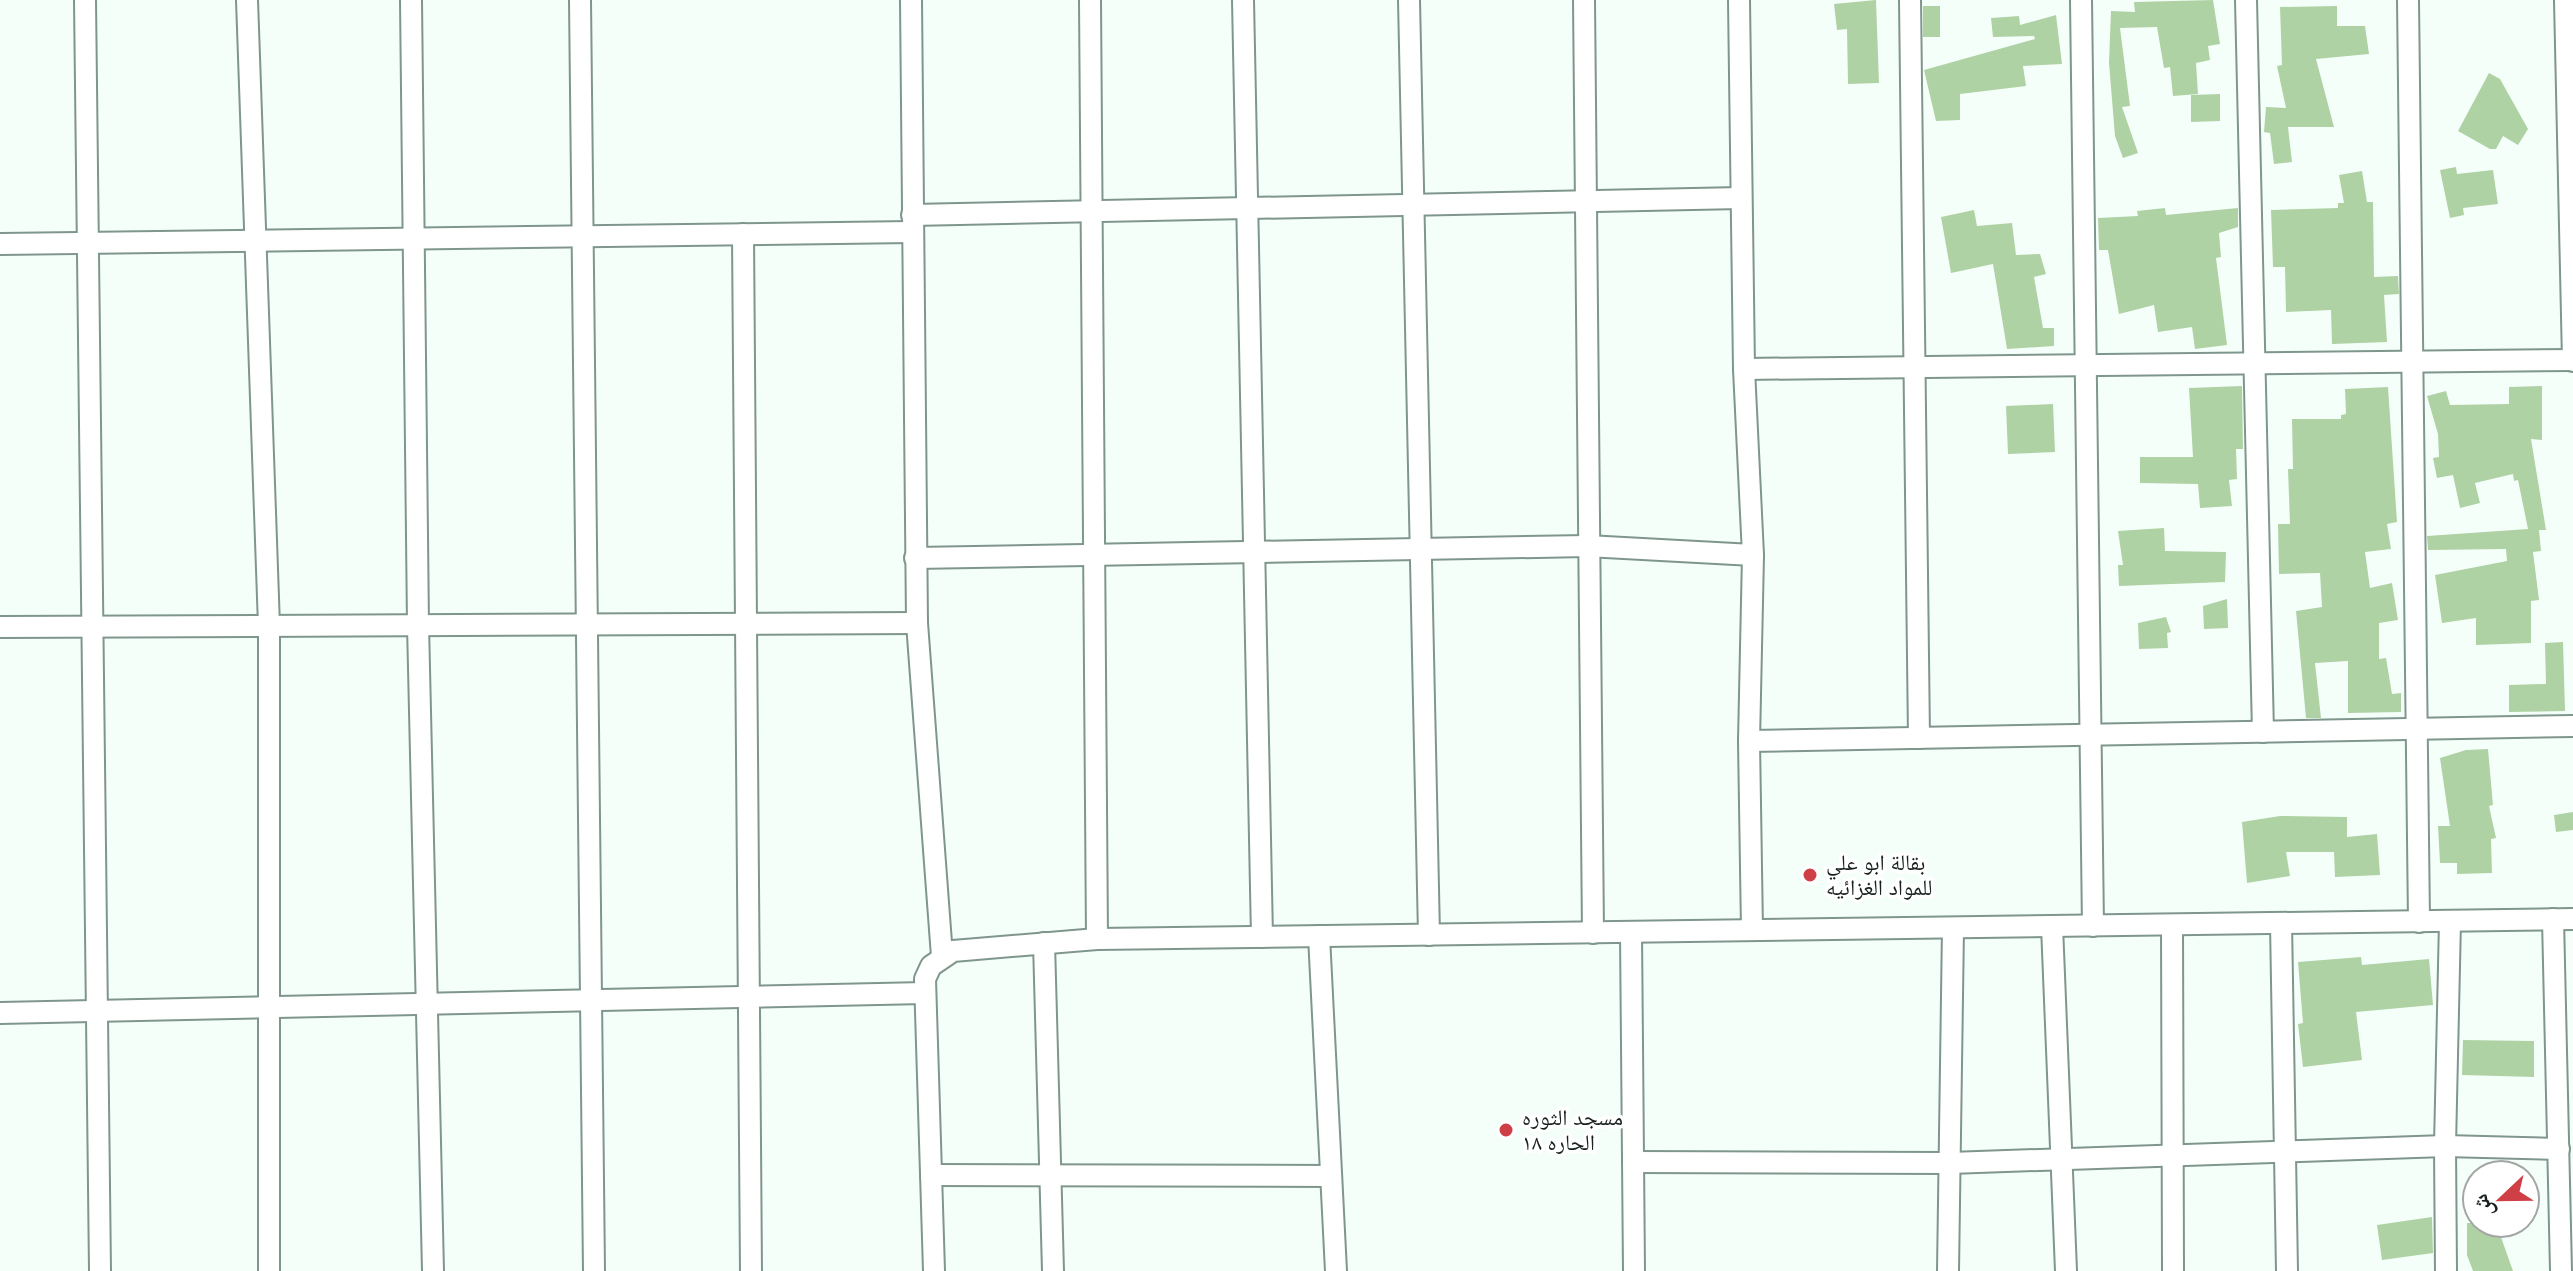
<svg xmlns="http://www.w3.org/2000/svg" width="2573" height="1271" viewBox="0 0 2573 1271" font-family="'Nunito Sans','Noto Naskh Arabic',sans-serif">
  <style>
    .building { fill: #afd2a4 }
    .lines { fill: none; stroke-linecap: round; stroke-linejoin: round }
    .minor-casing { stroke: #7f968c; stroke-width: 24 }
    .minor { stroke: #fff; stroke-width: 20 }
    .poi-dot { fill: #ce3f46; stroke: #fff; stroke-width: 3 }
    .labels { text-anchor: middle; stroke-width: 7; stroke-linejoin: round; paint-order: stroke }
    .poi-label { font-size: 22px; fill: #18211d; stroke: #fff; text-anchor: start }
  </style>
  <rect width="100%" height="100%" fill="#f5fffa"/>
  <g class="building">
    <polygon points="1876,0 1879,83 1848,84 1847,29 1837,30 1834,4"/>
    <polygon points="2213,0 2220,44 2208,46 2210,60 2196,63 2198,94 2173,96 2170,67 2164,68 2157,27 2120,28 2130,106 2122,107 2138,153 2123,158 2115,136 2109,63 2111,11 2135,12 2134,2"/>
    <rect x="1923" y="6" width="17" height="31"/>
    <polygon points="2337,6 2337,26 2365,26 2369,54 2316,59 2334,127 2288,127 2292,162 2274,164 2270,133 2264,132 2266,107 2286,108 2277,66 2282,65 2280,7"/>
    <polygon points="2056,15 2062,64 2023,66 2026,86 1960,94 1960,120 1936,121 1924,70 2035,39 2034,36 1993,37 1991,18 2019,16 2020,25"/>
    <polygon points="2489,73 2500,79 2528,129 2518,145 2503,136 2496,149 2490,149 2458,131"/>
    <polygon points="2220,94 2220,121 2191,122 2191,95"/>
    <polygon points="2456,167 2457,174 2493,170 2498,204 2463,208 2464,215 2450,218 2440,170"/>
    <polygon points="2362,171 2367,202 2373,202 2374,277 2398,276 2399,294 2384,295 2387,342 2332,344 2331,310 2286,312 2285,267 2273,267 2271,210 2338,208 2338,203 2344,203 2339,175"/>
    <polygon points="2165,208 2166,215 2238,208 2238,227 2219,233 2221,257 2216,258 2227,345 2195,349 2192,327 2158,332 2154,305 2119,314 2108,250 2099,250 2098,218 2138,216 2137,211"/>
    <polygon points="1974,210 1977,226 2012,223 2016,255 2040,254 2046,274 2034,277 2043,328 2054,328 2054,346 2007,349 1993,264 1951,273 1941,217"/>
    <polygon points="2242,386 2243,449 2236,449 2237,479 2229,480 2232,506 2200,508 2198,484 2140,483 2140,457 2193,457 2189,388"/>
    <polygon points="2542,386 2542,440 2531,439 2546,530 2539,530 2541,551 2533,552 2539,600 2531,601 2531,643 2476,645 2476,618 2442,623 2435,575 2507,561 2506,549 2428,550 2427,536 2528,529 2518,480 2514,481 2513,474 2475,483 2480,503 2460,508 2453,475 2437,478 2433,458 2439,457 2438,434 2427,396 2446,391 2450,405 2509,404 2509,387"/>
    <polygon points="2388,387 2397,522 2387,524 2391,549 2365,552 2370,588 2392,583 2398,620 2379,623 2379,659 2386,658 2392,694 2401,693 2401,712 2348,713 2348,661 2315,663 2321,718 2306,718 2296,611 2322,607 2320,573 2279,574 2278,524 2290,524 2288,469 2293,469 2292,419 2341,419 2341,415 2346,414 2345,389"/>
    <polygon points="2053,404 2055,452 2008,454 2006,406"/>
    <polygon points="2164,528 2165,551 2226,552 2225,582 2119,586 2118,565 2123,565 2118,531"/>
    <polygon points="2227,599 2228,628 2204,629 2203,606"/>
    <polygon points="2166,617 2171,632 2167,633 2168,648 2139,649 2138,623"/>
    <polygon points="2563,642 2565,711 2509,712 2509,685 2546,684 2545,643"/>
    <polygon points="2488,749 2493,805 2489,806 2496,838 2491,839 2492,873 2457,874 2457,863 2440,863 2438,826 2450,826 2440,758 2466,750"/>
    <polygon points="2573,812 2573,830 2556,832 2554,815"/>
    <polygon points="2280,816 2347,817 2347,837 2377,834 2380,875 2335,877 2334,852 2286,852 2290,876 2247,883 2242,822"/>
    <polygon points="2361,957 2362,965 2429,959 2433,1005 2356,1012 2362,1060 2303,1067 2298,1024 2303,1023 2298,962"/>
    <polygon points="2463,1040 2534,1041 2534,1077 2462,1075"/>
    <polygon points="2432,1217 2433,1253 2382,1260 2377,1225"/>
    <polygon points="2467,1223 2496,1223 2513,1271 2473,1271 2467,1255"/>
  </g>
  <g class="lines">
    <defs>
      <g id="minor">
        <polyline points="85,0 100,1271"/>
        <polyline points="247,0 269,626 269,1271"/>
        <polyline points="411,0 418,625 433,1271"/>
        <polyline points="580,0 594,1271"/>
        <polyline points="911,0 917,623 942,956"/>
        <polyline points="1090,0 1097,939"/>
        <polyline points="1243,0 1262,937"/>
        <polyline points="1409,0 1429,935"/>
        <polyline points="1584,0 1593,933"/>
        <polyline points="1739,0 1744,369 1753,555 1749,741 1752,930"/>
        <polyline points="1910,0 1919,738"/>
        <polyline points="2081,0 2093,926"/>
        <polyline points="2246,0 2263,732"/>
        <polyline points="2408,0 2419,922"/>
        <polyline points="2565,0 2573,361"/>
        <polyline points="912,215 1741,198"/>
        <polyline points="743,234 751,1271"/>
        <polyline points="0,244 912,232"/>
        <polyline points="1744,369 2573,360"/>
        <polyline points="915,558 1587,546 1753,555"/>
        <polyline points="0,627 917,623"/>
        <polyline points="1749,741 2573,726"/>
        <polyline points="2553,919 2561,1271"/>
        <polyline points="2281,923 2287,1271"/>
        <polyline points="2172,925 2173,1271"/>
        <polyline points="2052,926 2066,1271"/>
        <polyline points="1631,932 1634,1271"/>
        <polyline points="1319,936 1336,1271"/>
        <polyline points="1044,943 1053,1271"/>
        <polyline points="0,1013 925,993"/>
        <polyline points="1633,1162 1950,1163 2445,1146 2559,1149"/>
        <polyline points="931,1175 1331,1176"/>
        <polyline points="934,1271 925,979 931,966 953,951 1097,939 2573,919"/>
        <polyline points="1948,1271 1953,928"/>
        <polyline points="2446,1271 2445,1146 2450,921"/>
      </g>
    </defs>
    <use href="#minor" class="minor-casing"/>
    <use href="#minor" class="minor"/>
  </g>
  <g class="poi-dot">
    <circle cx="1810" cy="875" r="8"/>
    <circle cx="1506" cy="1130" r="8"/>
  </g>
  <g class="labels">
    <g class="poi-label">
      <text x="1826" y="870">بقالة ابو علي<tspan x="1826" dy="25">للمواد الغزائيه</tspan></text>
      <text x="1522" y="1125">مسجد الثوره<tspan x="1522" dy="25">الحاره ١٨</tspan></text>
    </g>
  </g>
  <g transform="translate(2501 1199) rotate(248)"><circle r="38" fill="#ffffff" stroke="#a3a6a5" stroke-width="2"/>
  <path d="M0-6L14 30L0 20L-14 30Z" fill="#ce3f46"/>
  <text y="-12" font-size="22" font-weight="bold" text-anchor="middle" fill="#18211d">ش</text>
  </g>
</svg>
